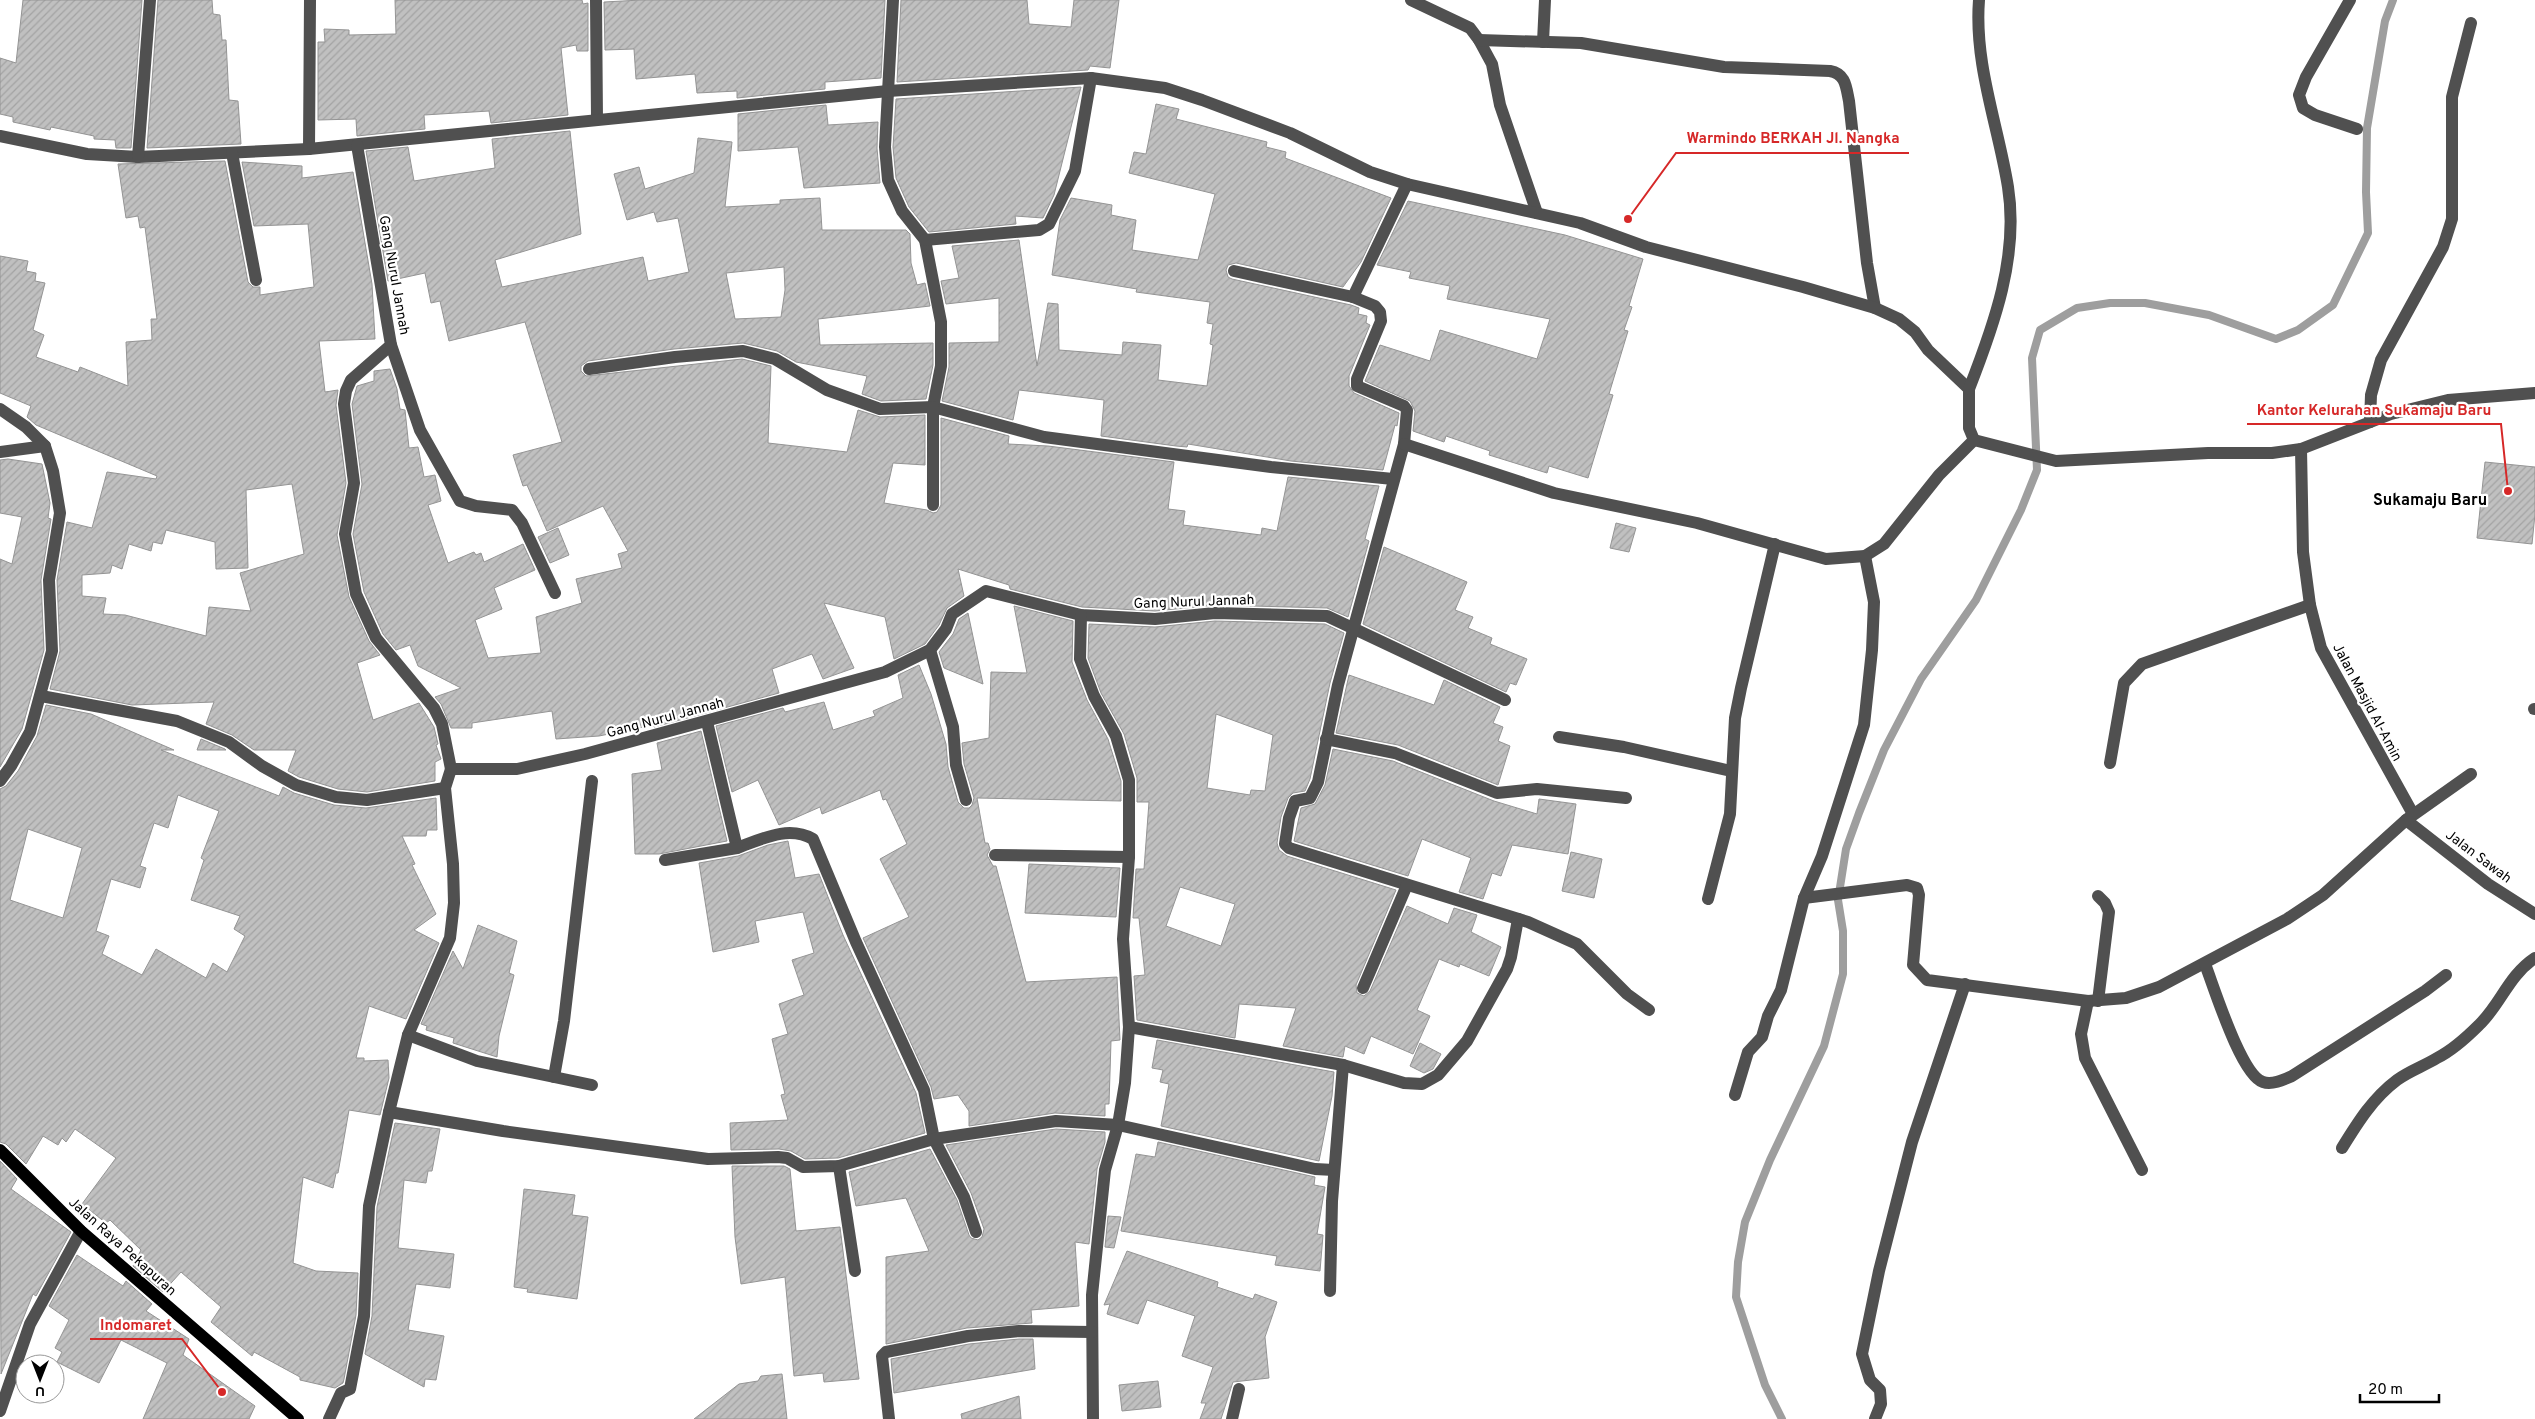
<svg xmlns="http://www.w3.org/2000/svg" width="2535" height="1419" viewBox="0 0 2535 1419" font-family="Overpass,sans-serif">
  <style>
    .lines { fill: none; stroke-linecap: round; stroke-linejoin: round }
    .stream { stroke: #9e9e9e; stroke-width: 8 }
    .building { fill: url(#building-hatch); stroke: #949494; fill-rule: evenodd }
    .minor { stroke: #505050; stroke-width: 12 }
    .major { stroke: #000; stroke-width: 12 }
    .labels { text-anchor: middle; stroke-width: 4.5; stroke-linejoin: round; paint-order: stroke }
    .street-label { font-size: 14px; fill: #000; stroke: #fff }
    .quarter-label { font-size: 16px; font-weight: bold; fill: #000; stroke: #fff }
    .leader { fill: none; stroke: #d62828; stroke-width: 2 }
    .callout-dot { fill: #d62828; stroke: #fff; stroke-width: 2 }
    .callout-label { font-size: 15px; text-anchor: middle; font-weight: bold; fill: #d62828; stroke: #fff; stroke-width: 4.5; stroke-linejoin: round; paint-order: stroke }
  </style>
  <defs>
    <pattern id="building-hatch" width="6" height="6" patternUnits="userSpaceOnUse" patternTransform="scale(1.25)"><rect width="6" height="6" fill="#c0c0c0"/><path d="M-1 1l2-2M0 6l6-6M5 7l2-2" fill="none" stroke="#a3a3a3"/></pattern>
  </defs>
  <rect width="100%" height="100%" fill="#fff"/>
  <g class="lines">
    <polyline class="stream" points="1782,1419 1765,1385 1736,1297 1738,1262 1745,1222 1770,1160 1824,1046 1843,974 1843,931 1838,900 1846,849 1859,813 1884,750 1921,679 1976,600 2021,510 2037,470 2032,358 2040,330 2077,308 2110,303 2145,303 2209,315 2276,339 2298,330 2333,305 2368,233 2366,192 2367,128 2385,21 2393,0"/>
  </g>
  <g class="building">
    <polygon points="23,0 142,0 131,148 116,148 115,140 94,139 94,136 51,127 50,130 13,122 13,117 0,114 0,58 16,63"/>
    <polygon points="158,0 212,0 213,14 220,15 222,40 226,40 229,100 238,101 241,144 147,148"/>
    <polygon points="395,0 582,0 583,4 588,3 588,51 577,51 576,45 561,48 568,115 491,123 489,111 424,115 425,129 357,136 356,119 318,120 318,42 325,42 324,29 349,30 349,35 396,34"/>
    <polygon points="641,0 885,0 881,78 825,82 825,89 737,98 737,91 697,93 695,74 636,79 634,49 605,50 604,2"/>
    <polygon points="901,0 1027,0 1029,24 1071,27 1074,0 1119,0 1110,68 1090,66 1088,70 897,82"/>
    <polygon points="1081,87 1054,195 1043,218 1015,216 1016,224 929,232 909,207 896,178 893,147 896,99"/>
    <polygon points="1156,104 1179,109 1176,119 1267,142 1266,147 1286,152 1285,158 1391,198 1361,262 1343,287 1236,263 1228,265 1226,270 1228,277 1232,279 1351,305 1359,308 1358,314 1367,316 1366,323 1370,325 1349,376 1349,386 1354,393 1399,413 1397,426 1395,425 1383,470 1291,461 1188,444 1187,447 1176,446 1101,436 1104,400 1019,390 1013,420 942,401 949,367 949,343 999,342 999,298 946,304 941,281 959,278 952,246 1019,240 1037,366 1048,303 1058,304 1059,350 1122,355 1123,342 1161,345 1158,380 1207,386 1213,345 1210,344 1213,324 1207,323 1210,302 1136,292 1137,289 1052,275 1060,220 1071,198 1112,205 1111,215 1136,220 1132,250 1198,260 1215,194 1129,173 1134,152 1146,154"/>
    <polygon points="826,105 828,125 878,122 877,148 880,183 804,188 798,147 738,151 738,114"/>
    <path d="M570,131l11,103 -86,26 7,27 141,-30 5,24 41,-9 -11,-54 -21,4 -3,-10 -27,8 -13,-46 25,-7 6,22 49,-16 4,-35 34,4 -7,65 55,-3v-4l40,-2 2,32h84l4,4 1,29 6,22 8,-2 5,23 -112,13 2,26 113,-2v22l-7,34 -45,2 -19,-7 5,-18 -71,-14 -19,-11 -34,-8 -69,6 -86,12 -7,5v5l5,5 156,-17 29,7 -3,77 79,9 11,-42 22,7 45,-2v50l-32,-2 -9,40 43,7 6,3 4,-1 4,-7v-87l68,18 -1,8 40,2 126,16 -6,47 17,2 -2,14 78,10 1,-7 15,3 11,-54 91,9 -14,53 4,2 -21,76 -21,-9 -112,-3 -60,6 -73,-4 -72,-18 -1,-4 -51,-16 6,27 -17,12 -8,17 -14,19 -31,15 -9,-42 -61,-14 30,65 -31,11 -11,-25 -40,15 7,24 -125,34 -1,-2 -54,11 -43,3 -4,-28 -80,12v5h-21l-10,-24 -6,-7 26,-9 -43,-22 -8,-21 -14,5 -13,-16 -19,-42 -11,-58 9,-50 -10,-80 5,-18 17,-5v-10l16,-2 7,20 3,20 5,1 4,38 9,-1 6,30 11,-2 6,26 -13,4 20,58 26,-11 2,3 5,-2 3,9 39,-18 12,26 -41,18 8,21 -27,11 13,38 53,-5 -5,-36 46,-14 -6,-24 46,-11 -4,-14 10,-3 -25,-45 -56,25 -20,-46 -4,1 -10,-31 49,-13 -37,-120 -76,19 -9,-40 -9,2 -6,-30 -37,8 -22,-130 42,-4 6,34 81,-13 -3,-29zM784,267l1,23 -4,27 -46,2 -9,-46z"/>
    <path d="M225,161l23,121 5,5h7v8l54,-8 -6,-63 -54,2 -12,-64 60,4v12l51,-6 19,112 3,55 -56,2 6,51 13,-2 -2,15 10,78 -9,52 12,62 20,44 11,14 -23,8 16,57 46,-17 15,24 4,17 -2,1 5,14 -6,3v19l-68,11 -29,-3 -39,-12 -11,-6 8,-21h-42l-22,-15 -26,-11 8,-22 -82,3 -82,-16 10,-38 -3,-71 10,-58 25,6 15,-56 49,7 1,-3 -121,-51 -9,-8 4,-11 -31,-13v-137l28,5 -2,10 10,2 -1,8 10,2 -12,47 11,5 -8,22 42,15 2,-5 48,19 -2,-44 26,-2 -1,-21h6l-12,-92 -5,1 -2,-12 -12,2 -8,-54zM292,484l12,70 -64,19 11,38 -42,-4 -3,29 -81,-21 -22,-1 3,-16 -24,-2v-21l28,-2 2,-8 10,4 7,-25 22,7 2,-9 9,2 4,-14 49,12 1,27 32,-1 -2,-78z"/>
    <polygon points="1408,201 1565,235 1643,259 1629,306 1632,307 1624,330 1628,331 1609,394 1613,395 1588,478 1549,466 1547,473 1489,455 1490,451 1446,436 1444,442 1413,431 1415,411 1410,401 1365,381 1380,345 1430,361 1440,330 1537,359 1550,319 1447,299 1450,286 1409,278 1411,272 1377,265"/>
    <polygon points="8,459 42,464 50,503 48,518 51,519 41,580 44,650 22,729 0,767 0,559 12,564 22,517 0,513 0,460"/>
    <polygon points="2485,462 2535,467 2535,514 2532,544 2477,538"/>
    <polygon points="1616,523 1636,528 1629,552 1610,548"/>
    <polygon points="558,528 569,555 550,563 538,537"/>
    <polygon points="1384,547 1467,582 1455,610 1473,617 1468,628 1492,638 1490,644 1527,659 1516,685 1510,683 1506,692 1363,624"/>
    <polygon points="1014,606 1073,621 1072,662 1087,700 1108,739 1121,781 1121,801 977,798 985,843 988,843 990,849 987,855 993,866 996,866 1026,982 1117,977 1120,1040 1111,1041 1109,1104 1105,1104 1105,1116 1055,1113 969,1126 969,1111 958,1095 934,1099 931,1087 863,938 909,917 880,859 907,844 886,799 883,800 880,790 822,814 820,807 779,825 758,780 732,792 716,726 783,708 785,712 824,702 833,730 875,716 873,711 903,698 898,675 919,665 931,694 946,744 948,767 958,802 964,808 969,808 972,805 974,798 964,764 962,743 989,738 991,672 1027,673"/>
    <polygon points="968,613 983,684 944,668 939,652 953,634 959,619"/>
    <path d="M1215,621l110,3 19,9 -14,50 -20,96 -5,12 -12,2 -5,5 -7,19 -4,26 2,7 8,6 109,34 -40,95 1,8 7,3 6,-5 37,-85 41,18 6,-16 23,7 -6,17 30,15 -12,29 -29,-12 -1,3 -20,-8 -22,51 13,6 -17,38 -42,-18 -7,18 -19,-8 -2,11 -60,-11 13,-38 -57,-4 -4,34 -98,-18 -3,-44 11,-1 -6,-57h-6l3,-49h8l5,-67h-12v-24l-13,-44 -23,-41 -13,-35 1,-34 66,3zM1216,714l57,21 -8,56 -14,-1 -1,5 -43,-7zM1180,887l55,17 -14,42 -55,-20z"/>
    <polygon points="1349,675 1434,705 1444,680 1500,707 1493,723 1503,727 1498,741 1510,746 1498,785 1398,745 1336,733"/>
    <path d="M46,705l45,9 83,36h-13l118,46 4,-9 11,6 40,12 32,3 70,-10 1,32h-10l-1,6h-24l13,28 -3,1 24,49 -22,16 25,13 -33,76 -37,-13 -13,52h8v3l24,-1 1,18 -9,37 -31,-5 -11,63h-2l-3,15 -30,-11 -10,86 23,8 42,2 -2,42 -12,64 -1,4 -8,5 -35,-8v-3l-46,-25 -2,4 -41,-34 10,-15 -40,-35 -18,20 -30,-26 8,-16 -31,-30 -4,3 -24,-19 34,-46 -41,-29 -9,13 -4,-4 -4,7 -15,-9 -17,28 -20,-20 -6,-2v-353l6,-3 12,-15 19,-35zM178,795l41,16 -18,47 3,2 -13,40 49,16 -6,13 11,7 -18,36 -14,-9 -7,15 -50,-29 -14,26 -40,-21 7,-18 -13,-5 15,-52 29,9 6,-20 -6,-2 14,-43 14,5zM28,829l54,19 -19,70 -53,-18z"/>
    <polygon points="701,731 727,841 659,854 635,854 632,774 662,770 657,743"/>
    <polygon points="201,739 225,749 226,750 197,750"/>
    <polygon points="1333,749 1393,761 1494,801 1537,814 1539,799 1576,804 1568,854 1512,845 1501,876 1492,873 1483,899 1459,892 1471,858 1422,839 1408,876 1294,841 1301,808 1315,804 1325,785"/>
    <polygon points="788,841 795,878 819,874 843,935 916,1093 925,1133 838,1158 805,1159 791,1151 779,1149 731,1150 730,1123 788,1120 781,1095 785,1094 772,1039 788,1034 779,1004 804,995 792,960 814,953 803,912 755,921 759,942 713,952 699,863 738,856 768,845"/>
    <polygon points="1571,852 1602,859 1594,898 1562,891"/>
    <polygon points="1029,864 1120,868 1116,917 1025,913"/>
    <polygon points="478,925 517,941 509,973 514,975 499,1036 497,1057 453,1043 454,1038 426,1030 427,1026 421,1024 453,951 463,969"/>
    <polygon points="1157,1040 1334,1072 1332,1096 1319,1161 1161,1126 1169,1084 1160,1082 1163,1070 1152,1068"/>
    <polygon points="1420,1043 1441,1054 1433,1069 1424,1073 1410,1066"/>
    <polygon points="395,1123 440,1129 432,1171 428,1171 426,1183 404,1180 398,1248 454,1254 450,1288 416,1284 408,1330 444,1336 436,1380 425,1379 424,1387 365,1354 372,1316 377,1207"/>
    <polygon points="1056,1129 1105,1132 1105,1142 1097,1169 1089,1244 1075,1242 1079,1306 1031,1310 1032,1323 967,1328 886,1344 886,1257 929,1251 906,1198 856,1206 849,1172 930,1149 957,1200 969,1235 971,1238 978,1240 982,1237 984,1229 971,1193 946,1145"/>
    <polygon points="1158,1142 1315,1177 1314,1185 1325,1187 1317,1234 1323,1235 1320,1271 1275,1265 1277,1256 1121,1231 1136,1154 1155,1157"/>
    <polygon points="0,1161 17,1179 11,1189 71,1232 36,1296 33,1294 1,1374"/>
    <polygon points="732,1166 784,1166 790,1169 796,1231 840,1227 859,1379 824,1382 823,1373 794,1376 785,1277 741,1284 735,1237"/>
    <polygon points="524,1189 575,1195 572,1215 588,1217 577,1299 527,1292 528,1289 514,1287"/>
    <polygon points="1108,1216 1121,1217 1114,1248 1105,1247"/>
    <polygon points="1127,1251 1218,1282 1217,1287 1253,1299 1255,1294 1277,1302 1265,1337 1269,1378 1233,1382 1221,1419 1200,1419 1206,1403 1201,1403 1213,1367 1182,1356 1195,1316 1147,1300 1138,1324 1107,1314 1110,1304 1104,1305"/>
    <polygon points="77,1255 123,1286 126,1281 152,1304 146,1311 189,1339 183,1355 255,1406 249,1419 143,1419 167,1363 121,1340 99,1383 57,1362 62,1352 55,1348 69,1320 49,1306"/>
    <polygon points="1019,1339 1033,1339 1035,1369 894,1393 891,1359 969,1344"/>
    <polygon points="782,1374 787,1419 694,1419 739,1384 758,1381 761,1376"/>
    <polygon points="1158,1381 1161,1407 1122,1411 1119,1385"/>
    <polygon points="1019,1396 1021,1419 962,1419 961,1414"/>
  </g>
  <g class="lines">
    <g class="minor">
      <polyline points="596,0 597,119"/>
      <polyline points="893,0 885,147 888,180 902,211 925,240 941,322 941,366 933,407 1044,437 1271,467 1393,479"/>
      <polyline points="1411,0 1470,28 1479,40 1492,64 1500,105 1537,213"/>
      <polyline points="2350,0 2306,77 2299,95 2303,108 2315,115 2357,129"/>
      <path d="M1479,40l102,3 143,24 106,4c16,3 16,16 19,30l18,162 8,45"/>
      <polyline points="1543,42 1545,0"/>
      <polyline points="0,136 87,154 138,157 309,149 888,91 1091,78 1165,88 1202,100 1290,133 1370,172 1407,184 1580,223 1646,247 1803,287 1875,308 1899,319 1915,332 1928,350 1969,389 1969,428 1974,440 2056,461 2208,453 2272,453 2301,449 2391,414 2448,400 2535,393"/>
      <polyline points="357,145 391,345 351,380 346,391 344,404 354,483 345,534 356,594 376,638 434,708 442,724 451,769 517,769 585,754 885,672 930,650 946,629 952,614 986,591 1081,615 1155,619 1215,613 1327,616 1505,700"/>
      <polyline points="309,149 310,0"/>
      <polyline points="232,153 256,280"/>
      <polyline points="138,157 150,0"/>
      <polyline points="925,240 1039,230 1049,224 1075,171 1091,78"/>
      <polyline points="1234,271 1353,297 1375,306 1380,312 1381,321 1357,379 1357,386 1404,406 1407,410 1404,444 1338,685 1318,782 1310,798 1295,801 1289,818 1285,844 1289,848 1528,922 1577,944 1627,994 1649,1010"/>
      <polyline points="1353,297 1407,184"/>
      <polyline points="391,345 420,430 460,501 476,506 512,510 522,523 555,593"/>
      <polyline points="589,369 675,357 743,351 775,359 827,390 880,409 933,407 933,505"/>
      <path d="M1969,389c25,-64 50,-133 39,-202 -10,-62 -34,-123 -29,-187"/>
      <polyline points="0,409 26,427 45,446 53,471 60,513 49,580 52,651 30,732 11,766 0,781"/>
      <polyline points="2370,422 2371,395 2381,360 2443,247 2452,219 2452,97 2471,23"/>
      <polyline points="1404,444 1554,493 1697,523 1826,559 1865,556 1884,544 1939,475 1974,440"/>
      <polyline points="2301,449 2303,552 2310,605 2321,648 2413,814"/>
      <polyline points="0,452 45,446"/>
      <polyline points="1081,615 1080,659 1094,696 1116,736 1129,780 1129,857 1123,939 1129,1027 1125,1083 1118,1125 1105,1170 1092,1295 1093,1419"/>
      <polyline points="930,650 953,727 956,765 966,800"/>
      <polyline points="41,696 177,721 229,742 262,766 296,785 336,797 367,800 445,788"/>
      <polyline points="2534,709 2535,709"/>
      <path d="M707,722l30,126c25,-9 51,-23 76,-9l43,103 68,148 10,49 30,58 12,35"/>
      <polyline points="1559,737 1624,747 1731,771"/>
      <polyline points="1326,739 1395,753 1497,793 1537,789 1626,798"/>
      <polyline points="2110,763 2124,683 2142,664 2310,605"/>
      <polyline points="2406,820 2488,884 2535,914"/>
      <polyline points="995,855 1129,857"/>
      <polyline points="665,860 737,848"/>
      <polyline points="1804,898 1907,885 1917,888 1919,895 1913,965 1927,980 2088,1001 2126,998 2159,987 2287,919 2323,895 2406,820 2471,774"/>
      <polyline points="1708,899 1730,814 1735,718 1741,688 1775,544"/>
      <path d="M2205,964c9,23 36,111 58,118 9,3 20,-2 29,-6l133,-85 21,-16"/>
      <polyline points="1363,988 1407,885"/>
      <polyline points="2088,1001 2081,1034 2085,1058 2142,1170"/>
      <polyline points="2098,1001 2109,912 2105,903 2098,896"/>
      <polyline points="1129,1027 1343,1065 1404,1083 1422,1084 1438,1075 1467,1041 1507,969 1511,957 1518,919"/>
      <polyline points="408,1035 477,1061 554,1077 564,1021 592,781"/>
      <polyline points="554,1077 592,1085"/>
      <polyline points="1735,1095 1748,1052 1762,1037 1768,1016 1781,990 1804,898 1822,856 1864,725 1872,650 1874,602 1865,556"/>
      <polyline points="389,1112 503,1131 708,1159 778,1157 787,1158 803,1167 839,1166 934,1139 1056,1121 1118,1125 1315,1169 1334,1170"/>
      <path d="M2342,1148c16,-26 31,-50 55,-68 12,-9 27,-14 40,-22 16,-8 30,-21 42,-33 22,-21 29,-49 56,-67"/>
      <polyline points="839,1166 855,1271"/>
      <polyline points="1330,1291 1332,1201 1343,1065"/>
      <polyline points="0,1411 30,1324 81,1231"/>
      <polyline points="329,1419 341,1393 350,1389 364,1316 369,1206 389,1112 408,1035 450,938 454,903 453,864 445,788 451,769"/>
      <polyline points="889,1419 882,1356 886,1352 968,1336 1019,1331 1092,1332"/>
      <polyline points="1232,1419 1239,1389"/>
      <polyline points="1875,1419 1881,1404 1880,1390 1870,1380 1862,1354 1879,1271 1912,1142 1965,984"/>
    </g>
    <polyline class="major" points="0,1150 81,1231 298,1419"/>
  </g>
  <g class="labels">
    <g class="street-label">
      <text transform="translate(395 275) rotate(80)" y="5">Gang Nurul Jannah</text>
      <text transform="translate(1194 601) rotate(-2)" y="5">Gang Nurul Jannah</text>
      <text transform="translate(2368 702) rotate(62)" y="5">Jalan Masjid Al-Amin</text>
      <text transform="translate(665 717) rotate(-15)" y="5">Gang Nurul Jannah</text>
      <text transform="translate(2479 856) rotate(37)" y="5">Jalan Sawah</text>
      <text transform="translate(123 1246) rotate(42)" y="5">Jalan Raya Pekapuran</text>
    </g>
    <g class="quarter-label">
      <text x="2430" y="505">Sukamaju Baru</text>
    </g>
  </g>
  <path class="leader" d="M1628 219L1676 153H1909M2508 491L2501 424H2247M222 1392L182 1339H90"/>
  <g class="callout-dot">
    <circle cx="1628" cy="219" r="5"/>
    <circle cx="2508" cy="491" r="5"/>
    <circle cx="222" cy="1392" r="5"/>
  </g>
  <g class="callout-label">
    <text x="1793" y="143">Warmindo BERKAH Jl. Nangka</text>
    <text x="2374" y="415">Kantor Kelurahan Sukamaju Baru</text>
    <text x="136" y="1330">Indomaret</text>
  </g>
  <g transform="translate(40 1379) rotate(180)"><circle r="24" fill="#ffffff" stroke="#999999"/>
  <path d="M0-4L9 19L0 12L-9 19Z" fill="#000000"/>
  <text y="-8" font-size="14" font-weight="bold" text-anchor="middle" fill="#000000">U</text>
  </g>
  <path d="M2360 1394v8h79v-8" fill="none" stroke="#000000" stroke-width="2.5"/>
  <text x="2368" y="1394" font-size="15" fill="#000000" stroke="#ffffff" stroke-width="4" paint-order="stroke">20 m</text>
</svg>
